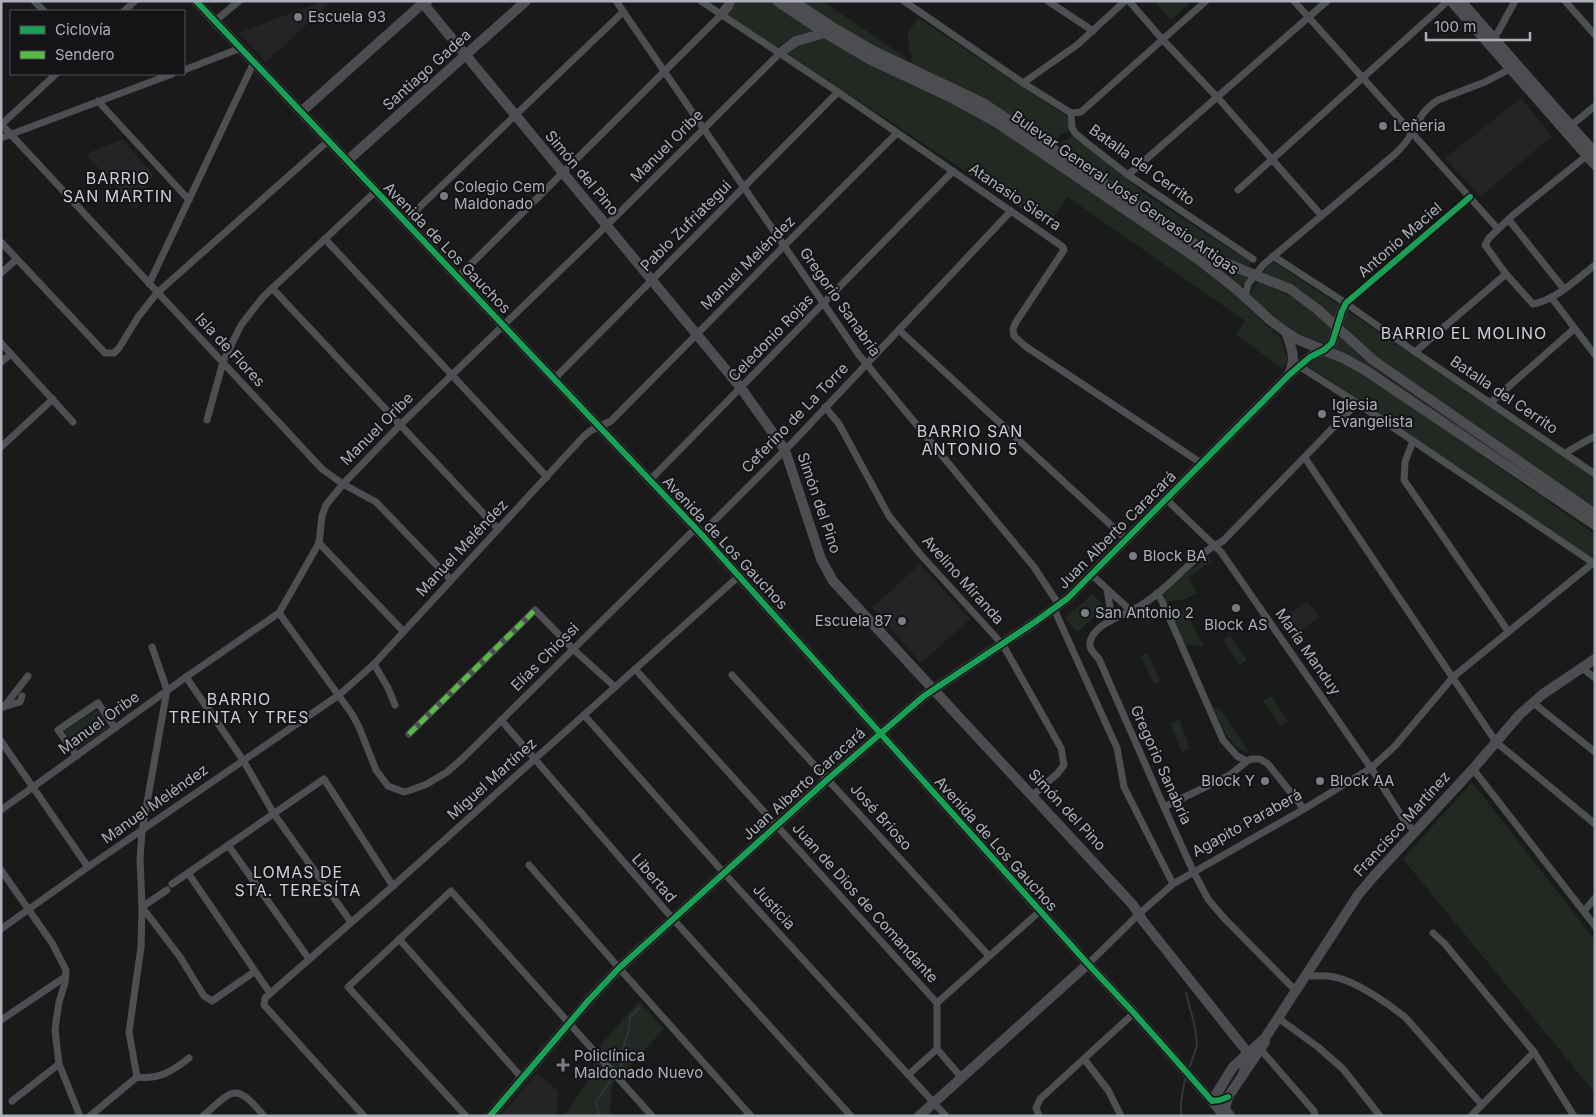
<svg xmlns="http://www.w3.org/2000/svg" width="1596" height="1117" viewBox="0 0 1596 1117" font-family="Inter,sans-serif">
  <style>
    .built { fill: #242426 }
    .green { fill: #222923 }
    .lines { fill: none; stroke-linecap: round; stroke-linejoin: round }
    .stream { stroke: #2f373d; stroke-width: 2 }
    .street { stroke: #4e4f53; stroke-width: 7 }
    .secondary { stroke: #4d4d51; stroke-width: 10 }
    .quiet { stroke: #58b947; stroke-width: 5; stroke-dasharray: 10 5; stroke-linecap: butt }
    .cycleway-casing { stroke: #141416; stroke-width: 9 }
    .cycleway { stroke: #1a9f57; stroke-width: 6 }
    .poi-dot { fill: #797c82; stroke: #141416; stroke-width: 2 }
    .labels { text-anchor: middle; stroke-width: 4; stroke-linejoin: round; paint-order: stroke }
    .poi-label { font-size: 15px; fill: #acb0ba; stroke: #141416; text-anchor: start }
    .street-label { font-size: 15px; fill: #acb0ba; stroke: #141416 }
    .neighbourhood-label { font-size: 16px; letter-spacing: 1px; fill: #cdcfd6; stroke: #141416 }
  </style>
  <rect width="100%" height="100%" fill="#1a1a1a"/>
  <g class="built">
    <polygon points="324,1 332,1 266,62 239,33"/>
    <polygon points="1521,98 1552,136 1480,197 1445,158"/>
    <polygon points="122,139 153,174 136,209 86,154"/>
    <polygon points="920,564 970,619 921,663 872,608"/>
    <polygon points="1307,601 1319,617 1291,639 1278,624"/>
    <polygon points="537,1073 558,1091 558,1116 500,1116"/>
  </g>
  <g class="green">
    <polygon points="733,1 770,1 815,31 791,38 777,47 729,16 729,13"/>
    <polygon points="783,1 787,1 846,39 889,63 982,107 1013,125 1218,264 1248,278 1241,287 1201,255 1012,127 941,88 872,57 844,41"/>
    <polygon points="800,1 822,1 905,57 905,62 855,36"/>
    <polygon points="1154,1 1192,1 1171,20"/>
    <polygon points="918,18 1066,116 1071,131 1061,134 1055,144 992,105 910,65 912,56 910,53 907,35"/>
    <polygon points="825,38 972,113 1019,143 1196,262 1232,292 1281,339 1287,358 1287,364 1281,368 1236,334 1245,321 1068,197 1047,226 787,53 790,47 815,39"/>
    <polygon points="1074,136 1145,194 1250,262 1250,266 1233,262 1218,255 1139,202 1059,144"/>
    <path d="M1274,262l66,44 -5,13c-25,-22 -41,-35 -72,-47l9,-9z"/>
    <path d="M1259,282c26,10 58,26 73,49l-5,10 -6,3c-31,-13 -47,-27 -71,-49l2,-7z"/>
    <polygon points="1349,312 1595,478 1595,507 1525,461 1364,348 1343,325 1345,313"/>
    <polygon points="1340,336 1361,357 1385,375 1595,517 1595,521 1358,361 1332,348"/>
    <polygon points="1325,355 1368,376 1595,534 1595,560 1308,366"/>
    <polygon points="1208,557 1211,561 1188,578 1197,593 1185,599 1166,602 1162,593 1165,589"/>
    <polygon points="1093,594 1105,608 1077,632 1065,618"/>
    <polygon points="1169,607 1185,610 1198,636 1204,646 1185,645"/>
    <polygon points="1230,636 1247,660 1240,665 1223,640"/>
    <polygon points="1148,653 1160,681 1154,684 1141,656"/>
    <polygon points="1271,696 1288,721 1281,726 1263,701"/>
    <path d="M1213,707l7,2 27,40 1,4c-20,-6 -26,-28 -35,-46z"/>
    <polygon points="97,710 109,727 77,749 64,731"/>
    <polygon points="1179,720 1190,748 1182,752 1170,724"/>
    <polygon points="1472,782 1595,940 1595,1093 1403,859"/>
    <polygon points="639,1001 664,1029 612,1084 610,1110 612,1116 564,1116 589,1079 600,1046"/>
  </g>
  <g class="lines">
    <g class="stream">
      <polyline points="1186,993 1195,1027 1197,1046 1190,1066"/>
      <polyline points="618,1072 623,1060 623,1048 628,1033 630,1017 639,1008"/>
      <polyline points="599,1116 596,1102 612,1078"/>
      <polyline points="1181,1116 1181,1102 1185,1079"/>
    </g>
    <g class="street">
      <polyline points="34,1 44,11"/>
      <polyline points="616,1 859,355 1034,567 1059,605"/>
      <polyline points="701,1 838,92 1063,247 1064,250 1016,322 1013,329 1014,336 1025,346 1201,463"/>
      <polyline points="904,1 1023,83 1071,113"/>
      <polyline points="1048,1 1093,31"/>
      <polyline points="1129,1 1162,39 1218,98 1321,215"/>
      <polyline points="1294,1 1498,229"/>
      <polyline points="1565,1 1595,35"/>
      <polyline points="124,11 135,1"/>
      <polyline points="215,21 239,1"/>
      <polyline points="1492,40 1498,32 1515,1"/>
      <polyline points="184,70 241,48"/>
      <polyline points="1023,83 1077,45 1125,1"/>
      <polyline points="98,101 189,200"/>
      <polyline points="1071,113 1072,128 1075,133 1087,143 1128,175 1253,259"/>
      <polyline points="1071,113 1081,112 1206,1"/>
      <polyline points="1,124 322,469 343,484 376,502 451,580"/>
      <polyline points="2,124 56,74"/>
      <polyline points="1568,128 1595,106"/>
      <polyline points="1,138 172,74"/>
      <path d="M1590,153l-77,62 -24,23 -4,7 21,29 27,30c23,-4 44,-25 62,-39"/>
      <polyline points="1128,175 1327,1"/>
      <polyline points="1238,190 1448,1"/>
      <polyline points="1509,220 1564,289"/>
      <polyline points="405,221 623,12"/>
      <polyline points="325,239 547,477"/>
      <polyline points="1,242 105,353 114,353 119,348 138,317 157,293 328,141"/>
      <polyline points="1273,256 1341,300 1415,352 1595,474"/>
      <polyline points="1,273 17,259"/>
      <polyline points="458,277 721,15"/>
      <polyline points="149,284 254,62"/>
      <polyline points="272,288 498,529"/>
      <path d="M1245,297l3,-13 15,-19 132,-111c4,-4 8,-8 11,-12 12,-17 13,-30 32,-42l47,-18 27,-14"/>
      <polyline points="1551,297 1595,355"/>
      <polyline points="1346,303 1470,197"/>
      <polyline points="899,330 1126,539"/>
      <polyline points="1,343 73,422"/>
      <polyline points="1415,352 1506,274"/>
      <polyline points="1,362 11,354"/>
      <polyline points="1296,364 1357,403 1595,564"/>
      <polyline points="554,379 838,92"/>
      <polyline points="1490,403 1574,329"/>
      <polyline points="825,407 839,424 889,516 920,554 1003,645 1061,748 1064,765 1057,774 1033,795"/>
      <polyline points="207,420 223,362 241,325 263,297 376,191"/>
      <polyline points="1413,441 1405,462 1404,480 1508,631"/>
      <polyline points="1,447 53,399"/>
      <polyline points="1565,453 1595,436"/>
      <polyline points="1305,458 1496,742 1595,824"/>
      <polyline points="650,480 953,171"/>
      <polyline points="1165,498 1221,552 1371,768 1404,820 1415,832"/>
      <polyline points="701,534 794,441 1011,211"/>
      <polyline points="319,543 403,631"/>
      <polyline points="1092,575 1130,610"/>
      <polyline points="1107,590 1111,613 1110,621"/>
      <polyline points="1157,593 1162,601 1223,740 1237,756 1247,761"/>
      <polyline points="1054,609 1117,748 1124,787 1173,884"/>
      <polyline points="279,613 352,714 359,727 376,770 388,786 404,792 411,790 427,784 447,772 463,758 696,528"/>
      <polyline points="374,664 388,688 395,705"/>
      <polyline points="1582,668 1595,678"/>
      <polyline points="635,669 937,1003 937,1049 908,1075"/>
      <polyline points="732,675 989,956"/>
      <polyline points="186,677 243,760 274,814 351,922"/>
      <polyline points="1532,702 1595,752"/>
      <polyline points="3,707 20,702 22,696"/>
      <polyline points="4,707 28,676"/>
      <polyline points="584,715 724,873 946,1116"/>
      <polyline points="501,720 673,919 851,1116"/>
      <polyline points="409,734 535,610 573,649 615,687"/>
      <polyline points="1,741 88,867"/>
      <polyline points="77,756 58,730 98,703 115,728"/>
      <polyline points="1473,769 1595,926"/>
      <polyline points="1164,807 1230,775 1247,761 1251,759 1260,759 1268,764 1304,809"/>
      <polyline points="1,810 186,677 279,613 319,543 322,516 326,505 343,484 400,425 596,236 780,53"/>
      <polyline points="228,845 309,959"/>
      <polyline points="529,865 619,968 751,1116"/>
      <polyline points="1,870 52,943 66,970 65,983 59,1002 55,1029 59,1064 80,1116"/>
      <polyline points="188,873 270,993"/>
      <polyline points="172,884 324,779 393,886"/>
      <polyline points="167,890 142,907 180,957 204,996 212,1001 254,972"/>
      <polyline points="1584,911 1595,898"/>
      <polyline points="1,929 88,867 339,695 374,664 583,437 590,431 611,421 784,246 897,133"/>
      <polyline points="1433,933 1444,943 1534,1052 1574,1116"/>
      <polyline points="399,939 522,1078"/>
      <polyline points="1088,964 1139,914 1173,884 1304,809 1371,768 1395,746 1453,677 1593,563"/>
      <path d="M1306,976c9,0 19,-1 28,1 22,4 55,27 72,41l76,87"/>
      <path d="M1296,991l-73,-74 -15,-18 -15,-28 -29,-64 -65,-148c-5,-6 -12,-11 -8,-20 5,-15 34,-25 47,-32 31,-17 52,-50 85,-66l134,-138"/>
      <polyline points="937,1003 1040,911"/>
      <polyline points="1278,1018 1318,1047 1343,1069 1380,1116"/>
      <polyline points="1,1020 65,977"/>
      <polyline points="937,1049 961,1077"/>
      <polyline points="1261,1050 1314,1111 1315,1116"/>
      <polyline points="1084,1059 1108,1090 1121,1116"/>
      <polyline points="137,1077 129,1032 141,947 142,907 140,859 142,831 167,690 152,647"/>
      <path d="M137,1077c21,3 36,-6 52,-19"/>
      <polyline points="12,1101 59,1064"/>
      <polyline points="90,1116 137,1077"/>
      <path d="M203,1116c31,-27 32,-34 61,0"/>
      <polyline points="364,1116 264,1005 265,998 393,886 739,576"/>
      <polyline points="466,1116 348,987 451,891 652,1116"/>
      <polyline points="1039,1116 1036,1108 1040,1099 1134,1013"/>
      <polyline points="1471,1116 1534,1052"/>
    </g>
    <g class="secondary">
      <polyline points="196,1 701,534 1088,964 1134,1013 1212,1101 1220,1100 1228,1097"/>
      <polyline points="421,1 741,388 785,450 821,559 833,581 1133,905 1143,921 1248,1053 1248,1061 1243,1074"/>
      <polyline points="777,1 825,33 869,59 954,99 996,122 1198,259 1235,288 1270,320 1286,332 1299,340 1343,358 1365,370 1595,525"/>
      <polyline points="793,1 834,28 874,51 983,103 1055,150 1218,260 1290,289 1317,309 1373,360 1595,514"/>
      <polyline points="1451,1 1595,165"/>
      <polyline points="1461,1 1595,153"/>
      <polyline points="721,15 728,6 730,1"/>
      <polyline points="780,53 796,41 825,33"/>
      <polyline points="301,112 423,3 427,2"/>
      <polyline points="347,161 526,1"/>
      <path d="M1286,332c5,15 11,26 3,42"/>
      <polyline points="490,1116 588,1001 619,968 828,779 924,696 1035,622 1068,598 1289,375 1310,357 1324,350 1332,343 1342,311 1346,303"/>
      <polyline points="919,1116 1088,964"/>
      <polyline points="1224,1116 1212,1101 1233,1067 1265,1038 1358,895 1374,876 1473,769 1520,714 1543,694 1595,659"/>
      <polyline points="1230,1116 1225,1109 1228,1097 1265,1042"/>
    </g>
    <polyline class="quiet" points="409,734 535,610"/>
    <defs>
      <g id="cycleway">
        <polyline points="196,1 701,534 1088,964 1134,1013 1212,1101 1220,1100 1228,1097"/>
        <polyline points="490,1116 588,1001 619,968 828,779 924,696 1035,622 1068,598 1289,375 1310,357 1324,350 1332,343 1342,311 1346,303 1470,197"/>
      </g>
    </defs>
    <use href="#cycleway" class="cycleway-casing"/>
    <use href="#cycleway" class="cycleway"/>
  </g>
  <g class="poi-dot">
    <circle cx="298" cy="17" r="5"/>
    <circle cx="1383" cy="126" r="5"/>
    <circle cx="444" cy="196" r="5"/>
    <circle cx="1322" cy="414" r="5"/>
    <circle cx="1133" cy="556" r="5"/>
    <circle cx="1236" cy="608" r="5"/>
    <circle cx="1085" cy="613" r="5"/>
    <circle cx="902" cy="621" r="5"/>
    <circle cx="1265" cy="781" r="5"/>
    <circle cx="1320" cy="781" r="5"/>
    <path d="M560.5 1057.5h5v5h5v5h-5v5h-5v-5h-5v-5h5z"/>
  </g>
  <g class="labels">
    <g class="poi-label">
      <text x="308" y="22">Escuela 93</text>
      <text x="1393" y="131">Leñeria</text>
      <text x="454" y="192">Colegio Cem<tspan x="454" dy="17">Maldonado</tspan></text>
      <text x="1332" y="410">Iglesia<tspan x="1332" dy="17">Evangelista</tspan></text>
      <text x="1143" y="561">Block BA</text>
      <text x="1095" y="618">San Antonio 2</text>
      <text x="892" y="626" text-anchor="end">Escuela 87</text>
      <text x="1236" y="630" text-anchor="middle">Block AS</text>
      <text x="1255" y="786" text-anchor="end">Block Y</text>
      <text x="1330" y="786">Block AA</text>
      <text x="574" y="1061">Policlínica<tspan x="574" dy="17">Maldonado Nuevo</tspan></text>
    </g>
    <g class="street-label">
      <text transform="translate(427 70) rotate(-42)" y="5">Santiago Gadea</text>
      <text transform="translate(667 146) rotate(-45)" y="5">Manuel Oribe</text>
      <text transform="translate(1142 165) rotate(36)" y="5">Batalla del Cerrito</text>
      <text transform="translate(582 173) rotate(50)" y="5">Simón del Pino</text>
      <text transform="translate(1125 193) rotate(35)" y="5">Bulevar General José Gervasio Artigas</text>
      <text transform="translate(1015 197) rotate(34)" y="5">Atanasio Sierra</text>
      <text transform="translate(686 226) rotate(-45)" y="5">Pablo Zufriategui</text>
      <text transform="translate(1400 240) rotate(-41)" y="5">Antonio Maciel</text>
      <text transform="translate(447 248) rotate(46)" y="5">Avenida de Los Gauchos</text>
      <text transform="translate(748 263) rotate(-45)" y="5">Manuel Meléndez</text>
      <text transform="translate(840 302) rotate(55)" y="5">Gregorio Sanabria</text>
      <text transform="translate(771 338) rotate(-46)" y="5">Celedonio Rojas</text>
      <text transform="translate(230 350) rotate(47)" y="5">Isla de Flores</text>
      <text transform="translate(1504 395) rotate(34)" y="5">Batalla del Cerrito</text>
      <text transform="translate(795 418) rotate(-46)" y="5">Ceferino de La Torre</text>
      <text transform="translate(377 429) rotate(-45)" y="5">Manuel Oribe</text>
      <text transform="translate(819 503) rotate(71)" y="5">Simón del Pino</text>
      <text transform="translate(1117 530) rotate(-45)" y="5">Juan Alberto Caracará</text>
      <text transform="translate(725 543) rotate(47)" y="5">Avenida de Los Gauchos</text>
      <text transform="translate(462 548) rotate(-47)" y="5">Manuel Meléndez</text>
      <text transform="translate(963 580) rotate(48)" y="5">Avelino Miranda</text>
      <text transform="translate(1308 652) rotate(55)" y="5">María Manduy</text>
      <text transform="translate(545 657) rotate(-45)" y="5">Elías Chiossi</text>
      <text transform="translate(99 723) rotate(-36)" y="5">Manuel Oribe</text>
      <text transform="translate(1161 765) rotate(66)" y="5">Gregorio Sanabria</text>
      <text transform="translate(492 779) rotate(-42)" y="5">Miguel Martínez</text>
      <text transform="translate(804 784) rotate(-42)" y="5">Juan Alberto Caracará</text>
      <text transform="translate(155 804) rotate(-35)" y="5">Manuel Meléndez</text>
      <text transform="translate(1067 810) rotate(47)" y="5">Simón del Pino</text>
      <text transform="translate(881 817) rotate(48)" y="5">José Brioso</text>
      <text transform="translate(1247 823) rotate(-29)" y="5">Agapito Paraberá</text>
      <text transform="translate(1402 824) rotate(-48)" y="5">Francisco Martínez</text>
      <text transform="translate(996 844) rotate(48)" y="5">Avenida de Los Gauchos</text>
      <text transform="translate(654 878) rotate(49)" y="5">Libertad</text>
      <text transform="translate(865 903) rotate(48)" y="5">Juan de Dios de Comandante</text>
      <text transform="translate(774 907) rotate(48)" y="5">Justicia</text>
    </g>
    <g class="neighbourhood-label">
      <text x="118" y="184">BARRIO<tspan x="118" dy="18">SAN MARTIN</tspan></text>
      <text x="1464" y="339">BARRIO EL MOLINO</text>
      <text x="970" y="437">BARRIO SAN<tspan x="970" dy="18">ANTONIO 5</tspan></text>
      <text x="239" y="705">BARRIO<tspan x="239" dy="18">TREINTA Y TRES</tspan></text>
      <text x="298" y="878">LOMAS DE<tspan x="298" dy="18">STA. TERESÍTA</tspan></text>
    </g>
  </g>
  <rect width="1596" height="1117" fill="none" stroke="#acb0ba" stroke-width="5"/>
  <rect x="10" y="10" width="175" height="65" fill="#141416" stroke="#515258"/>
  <rect x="20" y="26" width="25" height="8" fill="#1a9f57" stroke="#515258"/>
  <text x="55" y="35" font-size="15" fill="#acb0ba">Ciclovía</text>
  <rect x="20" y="51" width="25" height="8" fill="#58b947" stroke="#515258"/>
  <text x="55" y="60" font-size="15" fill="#acb0ba">Sendero</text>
  <path d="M1426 32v8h104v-8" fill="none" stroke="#acb0ba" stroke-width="2.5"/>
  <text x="1434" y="32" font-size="15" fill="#acb0ba" stroke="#141416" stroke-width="4" paint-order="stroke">100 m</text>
</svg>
